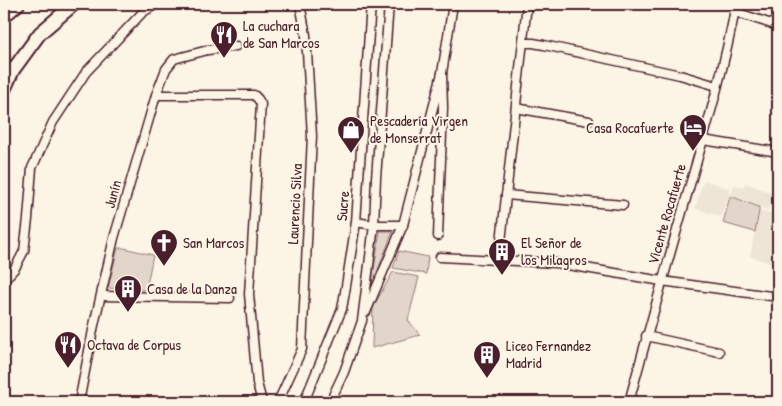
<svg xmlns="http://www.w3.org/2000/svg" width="782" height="406" viewBox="0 0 782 406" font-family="'Patrick Hand',sans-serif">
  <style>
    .built { fill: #eee5d7 }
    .green { fill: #e2d5ca; stroke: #967a7a }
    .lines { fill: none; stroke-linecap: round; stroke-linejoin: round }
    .minor-casing { stroke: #4a1f2b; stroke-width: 11 }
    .primary-casing { stroke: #4a1f2b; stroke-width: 16 }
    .minor { stroke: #fcf5e5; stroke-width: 8 }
    .primary { stroke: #fcf5e5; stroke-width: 12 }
    .labels { text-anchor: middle; stroke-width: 4; stroke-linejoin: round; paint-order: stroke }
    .poi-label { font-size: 15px; fill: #4a1f2b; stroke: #fcf5e5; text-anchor: start }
    .street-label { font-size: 15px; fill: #4a1f2b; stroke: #fcf5e5 }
  </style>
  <rect width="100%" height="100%" fill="#fcf5e5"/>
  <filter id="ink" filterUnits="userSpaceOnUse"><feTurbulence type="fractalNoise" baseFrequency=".02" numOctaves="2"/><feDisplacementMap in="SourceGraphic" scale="10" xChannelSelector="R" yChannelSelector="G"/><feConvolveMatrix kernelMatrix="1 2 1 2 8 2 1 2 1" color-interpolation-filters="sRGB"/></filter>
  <g filter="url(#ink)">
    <g class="built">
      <polygon points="704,180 731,189 721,217 695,208"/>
      <polygon points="745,183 775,194 768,210 730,196 734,185 744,187"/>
      <polygon points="778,202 778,266 750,256 759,211 774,215"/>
    </g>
    <g class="green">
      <polygon points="730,196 759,207 759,211 755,232 723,223"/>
      <polygon points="380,231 393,231 371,288"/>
      <polygon points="118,248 124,248 153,255 146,290 108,288"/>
      <polygon points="399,251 428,257 426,274 393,268"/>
      <polygon points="393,272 419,277 408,320 420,335 372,348 373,307"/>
    </g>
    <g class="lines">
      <defs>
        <g id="minor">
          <polyline points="735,12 778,26"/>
          <polyline points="523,43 533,43 544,45 680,75 717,86"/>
          <polyline points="156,95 254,95 258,99 261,104 249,294 257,383 262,402"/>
          <polyline points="516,108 589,121"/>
          <polyline points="703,140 778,152"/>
          <polyline points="506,195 623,205"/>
          <polyline points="356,222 374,225 403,225"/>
          <polyline points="438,236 443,108 442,73 453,4"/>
          <polyline points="501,242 527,4"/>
          <polyline points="440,257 556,263 662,281 778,297"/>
          <polyline points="4,280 15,268 24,251 28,219 32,168 53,122 86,72 143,12 157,4"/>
          <polyline points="101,296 230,298"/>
          <polyline points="366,312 403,225 442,73"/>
          <polyline points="646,336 719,352"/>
          <polyline points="79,402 94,325 114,238 156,95 166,69 174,59 208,50 236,46"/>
          <polyline points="278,402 302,349 305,284 312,136 306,35 300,4"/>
          <polyline points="304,402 342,309 346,286 356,222 371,4"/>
          <polyline points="330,402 344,372 362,321 374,225 376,178 389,4"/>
          <path d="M629,402c17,-62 34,-124 52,-186 20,-70 42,-140 55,-212"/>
        </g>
        <g id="primary">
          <polyline points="4,16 18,4"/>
          <polyline points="4,90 13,70 40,33 74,4"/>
        </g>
      </defs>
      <use href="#minor" class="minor-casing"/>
      <use href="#primary" class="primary-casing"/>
      <use href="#minor" class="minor"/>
      <use href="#primary" class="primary"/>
    </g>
  </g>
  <defs>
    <symbol id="restaurant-pin" viewBox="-11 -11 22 30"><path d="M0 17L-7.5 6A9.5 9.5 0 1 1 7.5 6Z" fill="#4a1f2b" stroke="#fcf5e5"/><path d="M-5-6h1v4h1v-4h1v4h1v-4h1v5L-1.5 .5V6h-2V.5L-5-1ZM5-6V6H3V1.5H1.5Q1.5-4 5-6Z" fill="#fff"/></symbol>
    <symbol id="hotel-pin" viewBox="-11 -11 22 30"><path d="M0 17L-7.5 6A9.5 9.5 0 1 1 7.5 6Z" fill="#4a1f2b" stroke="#fcf5e5"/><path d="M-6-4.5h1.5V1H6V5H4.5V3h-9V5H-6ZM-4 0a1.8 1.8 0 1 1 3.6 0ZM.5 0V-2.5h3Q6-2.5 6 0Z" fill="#fff"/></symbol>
    <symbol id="shop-pin" viewBox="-11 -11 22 30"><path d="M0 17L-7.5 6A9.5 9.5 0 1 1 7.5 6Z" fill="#4a1f2b" stroke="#fcf5e5"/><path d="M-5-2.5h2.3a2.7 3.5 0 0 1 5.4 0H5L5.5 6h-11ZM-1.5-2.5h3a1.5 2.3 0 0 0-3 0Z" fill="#fff"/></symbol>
    <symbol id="church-pin" viewBox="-11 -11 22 30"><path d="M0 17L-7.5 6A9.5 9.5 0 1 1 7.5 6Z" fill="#4a1f2b" stroke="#fcf5e5"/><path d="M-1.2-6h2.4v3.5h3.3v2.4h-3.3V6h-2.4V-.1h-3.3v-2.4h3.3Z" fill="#fff"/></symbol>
    <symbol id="building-pin" viewBox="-11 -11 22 30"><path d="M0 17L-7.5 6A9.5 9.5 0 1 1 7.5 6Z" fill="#4a1f2b" stroke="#fcf5e5"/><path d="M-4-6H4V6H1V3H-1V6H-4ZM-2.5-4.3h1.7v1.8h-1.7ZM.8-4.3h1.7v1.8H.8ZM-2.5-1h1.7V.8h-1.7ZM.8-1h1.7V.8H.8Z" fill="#fff"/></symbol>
  </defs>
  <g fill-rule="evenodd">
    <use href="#restaurant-pin" x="208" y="19" width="32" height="43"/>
    <use href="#hotel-pin" x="677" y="112" width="32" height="43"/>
    <use href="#shop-pin" x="335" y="114" width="32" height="43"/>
    <use href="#church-pin" x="148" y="227" width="32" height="43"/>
    <use href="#building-pin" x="486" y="236" width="32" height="43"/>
    <use href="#building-pin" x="112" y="273" width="32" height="43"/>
    <use href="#restaurant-pin" x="52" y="329" width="32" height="43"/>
    <use href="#building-pin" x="471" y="339" width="32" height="43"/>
  </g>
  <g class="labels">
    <g class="poi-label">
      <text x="243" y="31">La cuchara<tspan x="243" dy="17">de San Marcos</tspan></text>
      <text x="370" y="126">Pescadería Virgen<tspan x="370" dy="17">de Monserrat</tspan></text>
      <text x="674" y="133" text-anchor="end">Casa Rocafuerte</text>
      <text x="183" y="248">San Marcos</text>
      <text x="521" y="248">El Señor de<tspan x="521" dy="17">los Milagros</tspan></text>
      <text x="147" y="294">Casa de la Danza</text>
      <text x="87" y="350">Octava de Corpus</text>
      <text x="506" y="351">Liceo Fernandez<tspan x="506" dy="17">Madrid</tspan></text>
    </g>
    <g class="street-label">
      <text transform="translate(113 194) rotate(-74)" y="5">Junín</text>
      <text transform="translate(295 204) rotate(-87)" y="5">Laurencio Silva</text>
      <text transform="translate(343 206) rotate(-85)" y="5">Sucre</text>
      <text transform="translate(667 214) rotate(-74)" y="5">Vicente Rocafuerte</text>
    </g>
  </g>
  <rect width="782" height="406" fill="none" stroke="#fcf5e5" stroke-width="20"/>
  <rect x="10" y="10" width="762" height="386" fill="none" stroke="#4a1f2b" stroke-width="2" filter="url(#ink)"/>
</svg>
